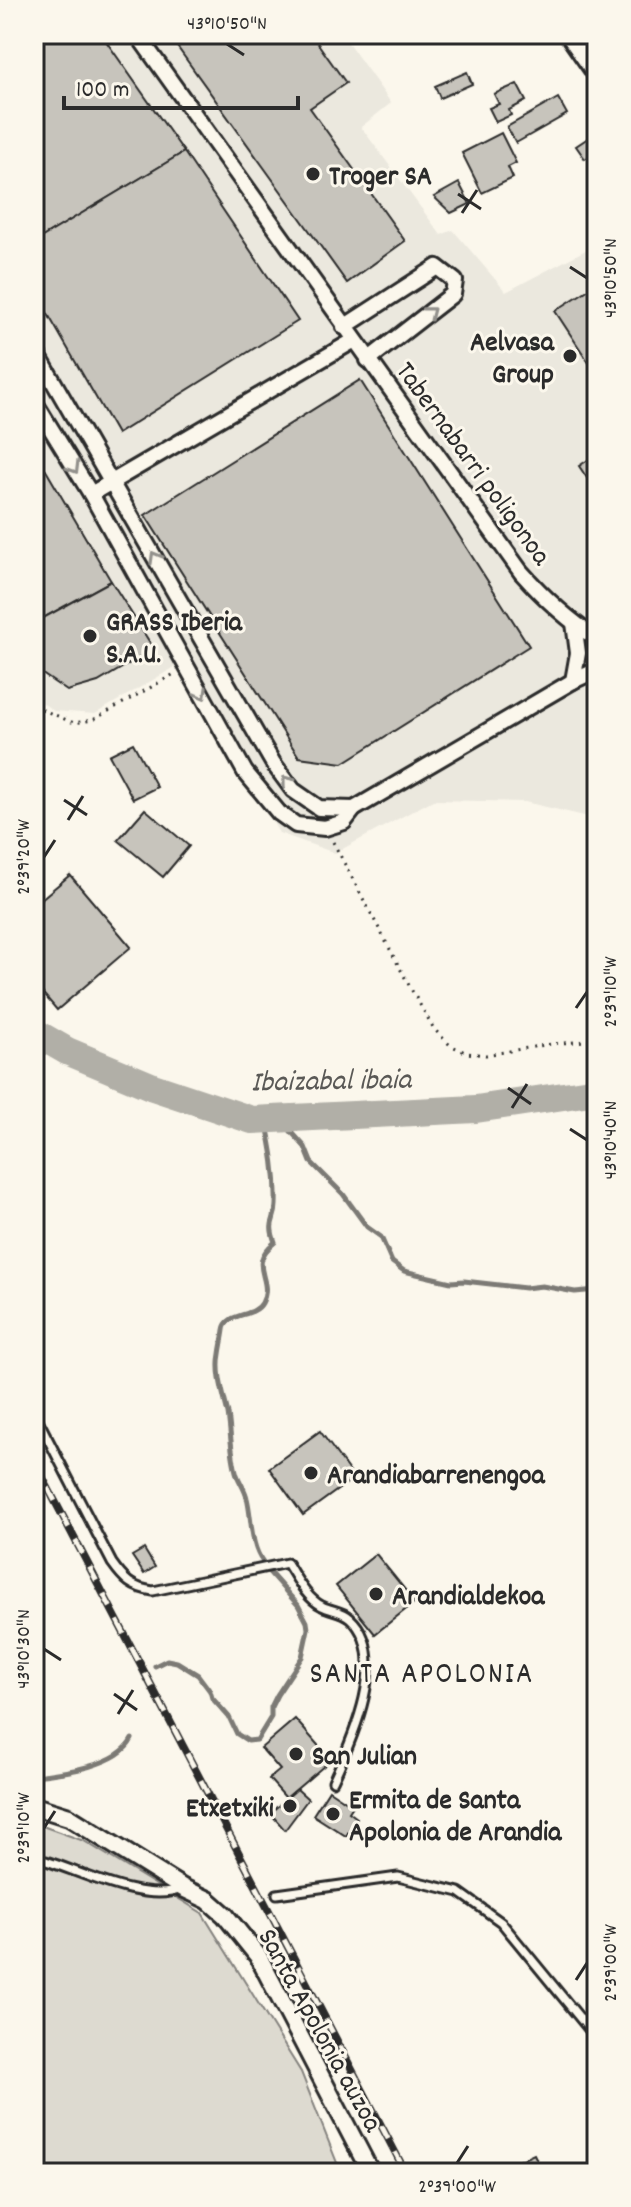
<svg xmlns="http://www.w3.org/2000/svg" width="631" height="2207" viewBox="0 0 631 2207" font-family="Dekko,sans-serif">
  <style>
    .built { fill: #ebe8de }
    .green { fill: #dddad0; stroke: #84827e; stroke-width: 2 }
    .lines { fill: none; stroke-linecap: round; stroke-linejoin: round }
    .stream { stroke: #7b7a75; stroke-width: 5 }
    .river { stroke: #b1afa7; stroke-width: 28 }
    .building { fill: #c7c4bc; stroke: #2b2b2b; stroke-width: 2 }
    .service-casing { stroke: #2b2b2b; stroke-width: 13 }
    .minor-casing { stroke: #2b2b2b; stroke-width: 20 }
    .tertiary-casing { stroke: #2b2b2b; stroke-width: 22 }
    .trunk-casing { stroke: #2b2b2b; stroke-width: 28 }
    .path { stroke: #2b2b2b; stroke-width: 3; stroke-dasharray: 2 6; stroke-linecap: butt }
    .service { stroke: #fbf7ec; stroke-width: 7 }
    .minor { stroke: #fbf7ec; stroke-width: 14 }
    .tertiary { stroke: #fbf7ec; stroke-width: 16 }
    .trunk { stroke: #fbf7ec; stroke-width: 22 }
    .rail-casing { stroke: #2b2b2b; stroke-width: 8 }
    .rail { stroke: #fbf7ec; stroke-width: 5; stroke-dasharray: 15; stroke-linecap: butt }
    .oneway { stroke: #93918c }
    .ticks { fill: none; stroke: #2b2b2b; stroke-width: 3 }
    .poi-dot { fill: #2b2b2b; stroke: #fbf7ec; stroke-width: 3 }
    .labels { text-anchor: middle; stroke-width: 6; stroke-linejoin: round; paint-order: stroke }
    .poi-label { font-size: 28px; font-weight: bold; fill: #2b2b2b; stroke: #fbf7ec; text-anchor: start }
    .street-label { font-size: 28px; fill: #2b2b2b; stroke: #fbf7ec }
    .water-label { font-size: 30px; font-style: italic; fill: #5a5956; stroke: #fbf7ec }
    .neighbourhood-label { font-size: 30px; letter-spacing: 2px; fill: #2b2b2b; stroke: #fbf7ec }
    .neatline { fill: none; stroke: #2b2b2b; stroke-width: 3 }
    .ticks-label { font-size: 20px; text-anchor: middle; fill: #2b2b2b }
  </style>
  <rect width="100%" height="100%" fill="#fbf7ec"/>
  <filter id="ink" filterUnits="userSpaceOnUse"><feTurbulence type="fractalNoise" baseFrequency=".0125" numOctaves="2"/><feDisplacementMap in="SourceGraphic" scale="16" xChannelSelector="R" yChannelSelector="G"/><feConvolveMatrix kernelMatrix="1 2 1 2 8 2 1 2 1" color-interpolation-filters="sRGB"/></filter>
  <g filter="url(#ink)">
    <polygon class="built" points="34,34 342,34 391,103 361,127 441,235 453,230 506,292 597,244 597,819 525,802 433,800 335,853 279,833 180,664 95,714 54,711 34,697"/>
    <polygon class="green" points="34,1823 84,1841 202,1913 301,2072 341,2173 34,2173"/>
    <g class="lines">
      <g class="stream">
        <polyline points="280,1119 305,1147 311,1162 343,1194 367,1227 381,1237 392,1262 404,1271 451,1282 464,1281 525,1288 542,1286 575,1292 597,1290"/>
        <path d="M263,1562c-13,-17 -11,-44 -16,-64 -2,-9 -7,-15 -10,-23 -6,-19 -6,-41 -9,-61 -4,-18 -12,-41 -8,-60 1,-8 3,-16 4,-24 2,-18 30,-12 38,-27 13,-25 -17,-37 13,-61 -8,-21 1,-21 1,-37 1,-30 -4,-57 -10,-85"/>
        <polyline points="155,1666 167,1660 177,1662 198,1675 210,1691 212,1698 229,1717 237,1734 248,1741 257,1740 271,1717 271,1707 277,1695 302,1657 308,1629 307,1622 298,1605 269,1572"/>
        <path d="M34,1776c29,-3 85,-10 98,-37"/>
      </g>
      <polyline class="river" points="34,1032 67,1051 153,1087 252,1120 476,1109 597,1091"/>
    </g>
    <g class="building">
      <polygon points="43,34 101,34 184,152 34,242 34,40"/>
      <polygon points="168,34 311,34 346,83 310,108 405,241 347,283"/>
      <polygon points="467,72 472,84 440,98 435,86"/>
      <polygon points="517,84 526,101 509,110 511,115 496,122 489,108 499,104 494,94"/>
      <polygon points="558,98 567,114 516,143 507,127"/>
      <polygon points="501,133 516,163 508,167 513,178 482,193 462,153"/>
      <polygon points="591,136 597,143 597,152 585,159 576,146"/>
      <polygon points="184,152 298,321 117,434 34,290 34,242"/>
      <polygon points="459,183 470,204 451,213 434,197"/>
      <polygon points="597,284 597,375 555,311"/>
      <polygon points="360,380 529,646 343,763 299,757 145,515"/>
      <polygon points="34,450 111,581 34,623"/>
      <polygon points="597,454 597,493 579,466"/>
      <polygon points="111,581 154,649 98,682 67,691 38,671 34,664 34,623"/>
      <polygon points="133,743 157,787 133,799 109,755"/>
      <polygon points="145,809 189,846 163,877 118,840"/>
      <polygon points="70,875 131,947 57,1010 34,983 34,905"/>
      <polygon points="320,1431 354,1478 303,1515 269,1468"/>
      <polygon points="144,1549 155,1567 144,1574 132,1556"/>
      <polygon points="376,1554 415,1602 375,1634 336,1586"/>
      <polygon points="295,1719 331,1760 286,1798 269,1779 280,1770 261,1748"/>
      <polygon points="297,1789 308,1799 285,1830 270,1813"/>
      <polygon points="329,1790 353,1806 349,1812 357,1818 346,1836 313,1815"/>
      <polygon points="534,2154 543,2173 493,2173"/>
    </g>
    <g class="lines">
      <defs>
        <g id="service">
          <path d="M34,1412l78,151c12,17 20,25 41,28l134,-28c9,14 19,35 35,43 9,5 19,4 28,12 41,37 2,122 -17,163"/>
          <path d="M34,1860l12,1c38,12 98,43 136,28"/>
          <polyline points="277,1894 398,1877 459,1892 501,1922 597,2039"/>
        </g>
        <g id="minor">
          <path d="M137,34l384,538c23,26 47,48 76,67"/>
          <polyline points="344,327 437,267 455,281 453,294 368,360"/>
          <polyline points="34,348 273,763 293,790 319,808 354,809 573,681 597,670"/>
          <polyline points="34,401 91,494 245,772 279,813 296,825 325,828 344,822 354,809"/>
          <polyline points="91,494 353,341"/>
          <polyline points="573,681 578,653 574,623"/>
        </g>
        <polyline id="tertiary" points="34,1806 69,1817 183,1888 208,1900 225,1915 258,1956 371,2173"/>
        <polyline id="trunk" points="572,34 597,70"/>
      </defs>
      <use href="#service" class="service-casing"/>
      <use href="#minor" class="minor-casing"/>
      <use href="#tertiary" class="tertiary-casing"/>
      <use href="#trunk" class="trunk-casing"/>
      <g class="path">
        <polyline points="34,706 74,723 93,720 176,673"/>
        <polyline points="333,842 411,989 434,1029 450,1045 467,1053 486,1055 551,1044 597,1040"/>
      </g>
      <use href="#service" class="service"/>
      <use href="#minor" class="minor"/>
      <use href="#tertiary" class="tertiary"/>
      <use href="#trunk" class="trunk"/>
      <defs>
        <polyline id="rail" points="34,1461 406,2173"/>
      </defs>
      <use href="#rail" class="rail-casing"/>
      <use href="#rail" class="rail"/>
    </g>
    <defs><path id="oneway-chevron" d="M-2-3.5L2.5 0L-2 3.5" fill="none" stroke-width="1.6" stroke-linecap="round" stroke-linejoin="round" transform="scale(2)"/></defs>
    <g class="oneway">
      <use href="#oneway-chevron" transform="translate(430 312) rotate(-38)"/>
      <use href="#oneway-chevron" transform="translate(74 468) rotate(59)"/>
      <use href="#oneway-chevron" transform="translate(155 557) rotate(-120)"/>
      <use href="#oneway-chevron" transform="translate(202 694) rotate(61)"/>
      <use href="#oneway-chevron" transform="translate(287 781) rotate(-129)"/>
    </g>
  </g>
  <path class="ticks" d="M227,44l17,11M458,194l23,15M462,213l15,-23M570,267l17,11M64,800l23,15M68,820l15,-24M44,857l11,-17M576,1008l11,-16M508,1088l23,16M512,1108l15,-24M570,1129l17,11M44,1649l17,11M114,1694l23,16M118,1714l15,-24M44,1828l11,-17M576,1980l11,-17M457,2163l11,-17"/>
  <g class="poi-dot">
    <circle cx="313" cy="174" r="8"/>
    <circle cx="570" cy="356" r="8"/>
    <circle cx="90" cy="636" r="8"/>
    <circle cx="311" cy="1473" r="8"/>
    <circle cx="376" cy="1594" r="8"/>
    <circle cx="296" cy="1754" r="8"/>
    <circle cx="290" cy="1806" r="8"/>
    <circle cx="333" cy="1814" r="8"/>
  </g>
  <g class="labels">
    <g class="poi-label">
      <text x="329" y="184">Troger SA</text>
      <text x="554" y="350" text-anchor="end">Aelvasa<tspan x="554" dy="32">Group</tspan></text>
      <text x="106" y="630">GRASS Iberia<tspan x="106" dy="32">S.A.U.</tspan></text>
      <text x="327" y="1483">Arandiabarrenengoa</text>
      <text x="392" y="1604">Arandialdekoa</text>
      <text x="312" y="1764">San Julian</text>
      <text x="349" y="1808">Ermita de Santa<tspan x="349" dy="32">Apolonia de Arandia</tspan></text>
      <text x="274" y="1816" text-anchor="end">Etxetxiki</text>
    </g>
    <g class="street-label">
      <text transform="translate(475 462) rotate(54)" y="10">Tabernabarri poligonoa</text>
      <text transform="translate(322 2029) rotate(61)" y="10">Santa Apolonia auzoa</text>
    </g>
    <g class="water-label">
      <text transform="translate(331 1079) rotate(-1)" y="10">Ibaizabal ibaia</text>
    </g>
    <g class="neighbourhood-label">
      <text x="422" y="1682">SANTA APOLONIA</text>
    </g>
  </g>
  <rect width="631" height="2207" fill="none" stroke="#fbf7ec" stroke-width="88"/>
  <path d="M64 96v12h234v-12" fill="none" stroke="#2b2b2b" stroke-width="4"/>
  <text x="76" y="96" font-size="24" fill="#2b2b2b" stroke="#fbf7ec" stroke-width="6" paint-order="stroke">100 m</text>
  <rect x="44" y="44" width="543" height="2119" class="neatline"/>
  <g class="ticks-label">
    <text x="227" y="29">43°10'50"N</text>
    <text transform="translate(609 278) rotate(-90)" y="7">43°10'50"N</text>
    <text transform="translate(22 857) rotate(-90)" y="7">2°39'20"W</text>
    <text transform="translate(609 992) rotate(-90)" y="7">2°39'10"W</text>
    <text transform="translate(609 1140) rotate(-90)" y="7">43°10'40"N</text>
    <text transform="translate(22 1649) rotate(-90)" y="7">43°10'30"N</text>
    <text transform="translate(22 1828) rotate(-90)" y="7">2°39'10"W</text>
    <text transform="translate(609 1963) rotate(-90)" y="7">2°39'00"W</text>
    <text x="457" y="2192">2°39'00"W</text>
  </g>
</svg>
